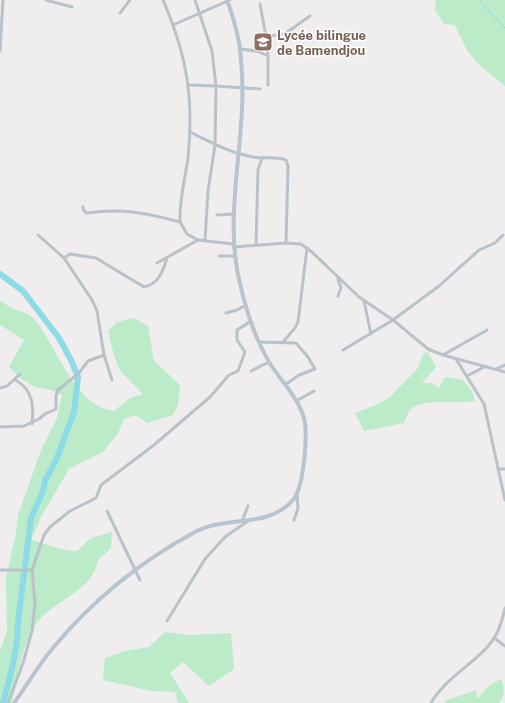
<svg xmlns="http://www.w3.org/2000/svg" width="505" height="703" viewBox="0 0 505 703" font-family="'Public Sans',sans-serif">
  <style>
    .green { fill: #bcebca }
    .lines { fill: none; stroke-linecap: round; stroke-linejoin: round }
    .stream { stroke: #8cdbe6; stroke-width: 1 }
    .river { stroke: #8cdbe6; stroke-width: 6 }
    .street { stroke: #b9c2c9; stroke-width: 3 }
    .secondary { stroke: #b9c5ce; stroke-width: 4 }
    .labels { text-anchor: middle; stroke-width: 3; stroke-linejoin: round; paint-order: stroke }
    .education-label { font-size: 13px; font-weight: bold; fill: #785e54; stroke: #fff; text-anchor: start }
  </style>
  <rect width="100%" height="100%" fill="#efeded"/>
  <g class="green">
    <polygon points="436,0 505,0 505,86 478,64 467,50 455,25 444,24 435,10"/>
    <path d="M0,300c3,2 6,5 10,7 7,4 19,5 24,12 24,28 39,86 80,92l16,-13 13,-4 -22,-22 -7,-16 -6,-25 9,-9 17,-4 14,8 6,35 26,24 -2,20 -5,10 -25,8 -13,-8 -11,4 -6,14 -15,19 -34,17 -27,46 -11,25c16,4 30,11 46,11l14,-13 21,-6 -1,16 -13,12c-5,33 -48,40 -64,67 -13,23 -17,50 -22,76h-12v-52l7,-20 -1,-53 10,-45 2,-18 22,-62 17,-35 5,-23 -11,-5 -16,-3 -15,-9 -11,-11 15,-27 -24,-15z"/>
    <path d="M428,352l8,15 -14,16h10l7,5 6,-11 18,3 9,11 3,10c-17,3 -55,-4 -66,10 -2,4 -3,8 -5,12l-40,8 -9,-18 21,-8 14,-8 28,-29 5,-14z"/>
    <polygon points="165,632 189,635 231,633 234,669 209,686 183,662 170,673 189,703 178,703 175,692 151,691 103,680 105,658 125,651 149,647"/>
    <path d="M501,679c4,10 4,15 -2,24h-53l-2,-2 32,-11 1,9 14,-15z"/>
  </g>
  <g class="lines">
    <polyline class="stream" points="479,0 505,28"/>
    <path class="river" d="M0,274l23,17 36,47 12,22 7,17 -4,35 -17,46 -12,23 -2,10 -12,27 -13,104c0,28 -8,54 -15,81"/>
    <g class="street">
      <polyline points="46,0 72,7"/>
      <path d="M163,0c24,56 31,98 25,158 -3,21 -9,43 -8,64l7,12 11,6"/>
      <polyline points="195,0 212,51 216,86 260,89"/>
      <polyline points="120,13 130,0"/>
      <polyline points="173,25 230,0"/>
      <polyline points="267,37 286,33 310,16"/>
      <polyline points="267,42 268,56"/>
      <polyline points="240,49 257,51 268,56 268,85"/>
      <polyline points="0,51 3,0"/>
      <polyline points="257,51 267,42 260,4"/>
      <polyline points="189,85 216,86 215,145 208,191 205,241"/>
      <path d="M190,132c20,10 40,21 63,25 11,2 23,-1 33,3l2,6 -2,77"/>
      <path d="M83,207l1,4 3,2c35,-5 60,0 93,9"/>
      <polyline points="217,215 234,214"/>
      <polyline points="38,235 64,258 92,300 97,311 104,355 112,380"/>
      <polyline points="256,245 258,170 262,158"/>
      <polyline points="233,247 286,243 301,244 312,252 359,297 393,320 428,349 443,355 505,372"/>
      <polyline points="219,256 235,256"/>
      <path d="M64,258l6,-4 26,4 48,29c15,-3 19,-16 23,-29"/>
      <polyline points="157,263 198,240 233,244"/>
      <polyline points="338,296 341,288 338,279"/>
      <polyline points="364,301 371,334"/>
      <polyline points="226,313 237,310 246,305"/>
      <polyline points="259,342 296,343 308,357 315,369 299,375 285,385"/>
      <polyline points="283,342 295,328 298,322 307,248"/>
      <polyline points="343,350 393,320 439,286 479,250 495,243 503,235"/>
      <polyline points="443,355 487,330"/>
      <polyline points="456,359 484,404 505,500"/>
      <polyline points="496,369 505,365"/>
      <polyline points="251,371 269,362"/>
      <polyline points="467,376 484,367"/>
      <path d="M15,380c18,9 19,26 17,44"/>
      <polyline points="0,388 7,386 20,374"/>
      <polyline points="296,401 314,391"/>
      <polyline points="0,427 24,426 39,419 45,414 56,409 56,396 58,390 79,373 88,361 104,355"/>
      <polyline points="498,469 505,469"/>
      <polyline points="107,511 140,580"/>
      <polyline points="294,520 298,508 297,493"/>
      <polyline points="242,521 248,506"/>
      <polyline points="0,570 32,570"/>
      <polyline points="167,621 205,559 225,537 248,521"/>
      <polyline points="494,638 505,646"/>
      <polyline points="8,703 23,663 32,631 35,603 32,570 44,535 50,527 70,511 96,498 101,485 154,445 210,397 229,375 238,371 245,352 237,340 237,330 251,321"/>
      <path d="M431,703c16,-28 51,-43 65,-68 4,-8 7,-18 9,-27"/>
    </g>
    <path class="secondary" d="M14,703c13,-18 24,-37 38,-54 39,-47 89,-88 143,-117 31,-17 73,-3 98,-32 11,-13 15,-65 11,-82 -6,-21 -24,-38 -35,-56 -13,-22 -22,-49 -28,-74 -20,-75 8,-152 0,-228 -1,-20 -7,-41 -14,-60"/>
  </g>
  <defs>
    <symbol id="school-square" viewBox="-11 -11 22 22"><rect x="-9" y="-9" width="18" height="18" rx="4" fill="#8d6e63" stroke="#fff"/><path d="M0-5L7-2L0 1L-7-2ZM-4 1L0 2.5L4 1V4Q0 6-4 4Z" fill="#fff"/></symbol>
  </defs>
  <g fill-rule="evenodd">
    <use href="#school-square" x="252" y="31" width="22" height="22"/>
  </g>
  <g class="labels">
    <g class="education-label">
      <text x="277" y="40">Lycée bilingue<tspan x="277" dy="15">de Bamendjou</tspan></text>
    </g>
  </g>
</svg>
